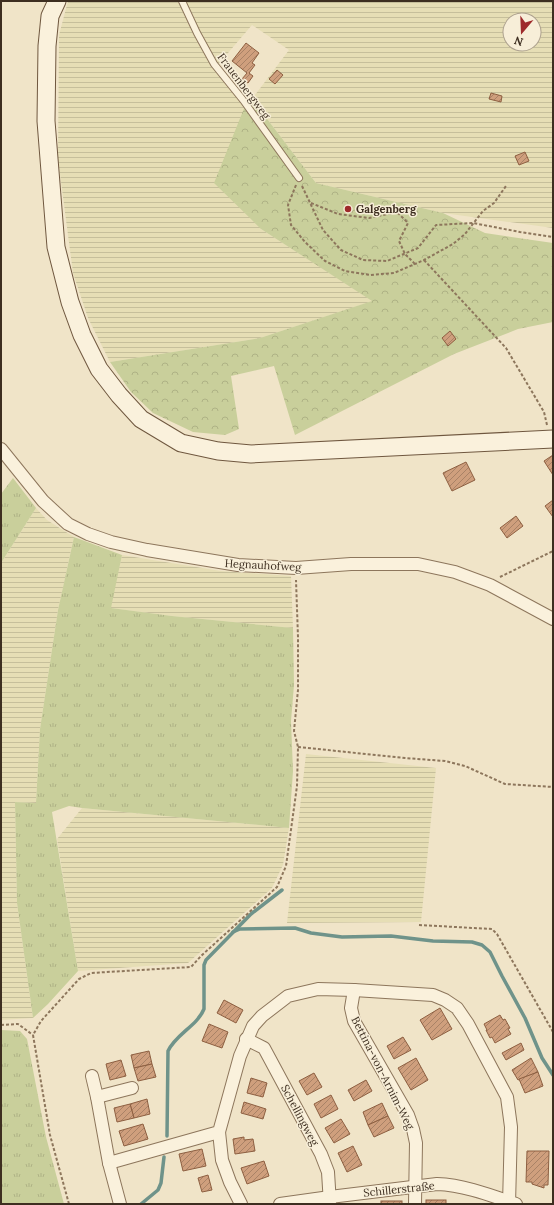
<svg xmlns="http://www.w3.org/2000/svg" width="554" height="1205" viewBox="0 0 554 1205" font-family="Lora,serif">
  <style>
    .farmland { fill: url(#farmland-rules); fill-rule: evenodd }
    .grass { fill: url(#grass-tufts) }
    .forest { fill: url(#forest-crowns) }
    .lines { fill: none; stroke-linecap: round; stroke-linejoin: round }
    .stream { stroke: #6f938a; stroke-width: 3.5 }
    .building { fill: url(#building-hatch); stroke: #8d5f41 }
    .service-casing { stroke: #8d765c; stroke-width: 8 }
    .minor-casing { stroke: #8d765c; stroke-width: 14 }
    .secondary-casing { stroke: #6f573f; stroke-width: 19 }
    .path { stroke: #8d765c; stroke-width: 2; stroke-dasharray: 3 2; stroke-linecap: butt }
    .service { stroke: #faf1dc; stroke-width: 6 }
    .minor { stroke: #faf1dc; stroke-width: 12 }
    .secondary { stroke: #faf1dc; stroke-width: 17 }
    .poi-dot { fill: #9e2a2b; stroke: #f7eed8; stroke-width: 1.5 }
    .labels { text-anchor: middle; stroke-width: 3; stroke-linejoin: round; paint-order: stroke }
    .street-label { font-size: 11px; fill: #3d2e20; stroke: #f7eed8 }
    .poi-label { font-size: 11px; font-weight: bold; fill: #3d2e20; stroke: #f7eed8; text-anchor: start }
  </style>
  <defs>
    <pattern id="farmland-rules" width="6" height="5" patternUnits="userSpaceOnUse"><rect width="6" height="5" fill="#e6deb5"/><path d="M0 2.5h6" fill="none" stroke="#c6bf9b"/></pattern>
    <pattern id="grass-tufts" width="24" height="20" patternUnits="userSpaceOnUse"><rect width="24" height="20" fill="#c9cf9b"/><path d="M3 7l-1-3M5 7V3M7 7l1-3M15 17l-1-3M17 17v-4M19 17l1-3" fill="none" stroke="#aeb285"/></pattern>
    <pattern id="forest-crowns" width="20" height="18" patternUnits="userSpaceOnUse"><rect width="20" height="18" fill="#c9cf9b"/><path d="M2 6a3 3 0 1 1 6 0M12 15a3 3 0 1 1 6 0" fill="none" stroke="#aeb285"/></pattern>
    <pattern id="building-hatch" width="6" height="6" patternUnits="userSpaceOnUse"><rect width="6" height="6" fill="#cf9f7d"/><path d="M-1 1l2-2M0 6l6-6M5 7l2-2" fill="none" stroke="#a98266"/></pattern>
  </defs>
  <rect width="100%" height="100%" fill="#f0e4c8"/>
  <g class="farmland">
    <path d="M68,1h485v227l-110,-15 -127,-30 -64,-84 37,-49 -37,-25 -36,42 29,39 16,123 112,72 -113,37 -150,24 -22,-44 -15,-45 -15,-114 1,-124zM510,20h24v24h-24z"/>
    <polygon points="36,508 47,520 74,537 58,610 40,729 36,803 15,802 17,903 33,1018 1,1020 1,563"/>
    <polygon points="122,555 221,571 291,576 293,628 172,616 110,608"/>
    <polygon points="306,754 436,768 421,922 287,923"/>
    <polygon points="82,808 289,828 283,865 272,888 188,963 78,971 57,839"/>
  </g>
  <g class="grass">
    <polygon points="13,478 36,508 1,563 1,494"/>
    <polygon points="74,537 122,555 111,608 172,616 293,628 294,685 291,721 293,771 289,828 82,808 69,806 52,812 78,971 48,1004 33,1018 17,903 15,802 36,803 40,729 58,610"/>
    <polygon points="1,1030 20,1031 27,1039 46,1137 64,1204 1,1204"/>
  </g>
  <polygon class="forest" points="252,99 316,183 443,213 485,233 553,243 553,322 518,329 454,354 295,435 274,366 231,376 239,429 225,435 193,432 153,413 131,392 110,362 260,338 372,301 261,229 214,183 245,106"/>
  <g class="lines">
    <g class="stream">
      <polyline points="233,932 240,929 295,928 311,933 342,937 391,936 433,941 472,942 482,945 490,952 502,976 525,1018 542,1058 553,1075"/>
      <path d="M167,1136l1,-85c8,-17 29,-25 36,-42v-44l2,-5 45,-46 31,-24"/>
      <polyline points="141,1204 158,1190 161,1183 164,1157"/>
    </g>
  </g>
  <g class="building">
    <polygon points="246,43 259,53 252,63 255,65 249,73 253,76 248,83 242,79 247,73 232,61"/>
    <polygon points="277,70 283,75 275,84 269,79"/>
    <polygon points="491,93 502,96 501,102 489,99"/>
    <polygon points="525,152 529,161 519,165 515,156"/>
    <polygon points="450,331 456,339 448,346 442,338"/>
    <polygon points="553,455 553,475 544,461"/>
    <polygon points="466,462 475,480 452,491 443,473"/>
    <polygon points="553,500 553,517 545,506"/>
    <polygon points="516,516 523,526 507,538 500,528"/>
    <polygon points="224,1000 243,1010 236,1023 217,1013"/>
    <polygon points="440,1008 452,1029 432,1040 420,1020"/>
    <polygon points="500,1015 503,1020 505,1019 510,1028 508,1029 511,1034 495,1043 492,1037 490,1038 486,1030 487,1030 484,1024"/>
    <polygon points="209,1024 228,1032 222,1048 202,1041"/>
    <polygon points="403,1037 411,1050 394,1059 387,1046"/>
    <polygon points="521,1043 524,1050 506,1060 502,1053"/>
    <polygon points="149,1051 152,1064 134,1068 131,1055"/>
    <polygon points="416,1058 428,1080 411,1090 398,1068"/>
    <polygon points="531,1058 538,1072 518,1080 512,1070"/>
    <polygon points="121,1060 126,1076 110,1080 106,1064"/>
    <polygon points="152,1064 156,1077 138,1081 134,1068"/>
    <polygon points="538,1072 543,1086 525,1093 519,1079"/>
    <polygon points="314,1073 322,1087 307,1095 299,1081"/>
    <polygon points="251,1078 267,1083 263,1097 247,1093"/>
    <polygon points="366,1080 372,1091 354,1101 348,1090"/>
    <polygon points="331,1095 338,1109 321,1118 314,1104"/>
    <polygon points="147,1099 150,1114 134,1118 130,1104"/>
    <polygon points="244,1102 266,1109 263,1119 241,1113"/>
    <polygon points="382,1103 388,1116 368,1125 363,1112"/>
    <polygon points="130,1104 134,1118 117,1122 114,1108"/>
    <polygon points="388,1116 394,1128 374,1137 368,1125"/>
    <polygon points="341,1119 350,1134 334,1143 325,1128"/>
    <polygon points="143,1124 148,1139 124,1146 119,1131"/>
    <polygon points="244,1137 244,1140 253,1139 255,1151 235,1154 233,1139"/>
    <polygon points="353,1146 362,1165 347,1172 338,1153"/>
    <polygon points="202,1149 206,1166 183,1171 179,1154"/>
    <polygon points="527,1151 549,1151 548,1185 544,1185 544,1188 532,1184 532,1182 526,1182"/>
    <polygon points="264,1161 269,1176 247,1184 241,1168"/>
    <polygon points="208,1175 212,1190 202,1192 198,1178"/>
    <rect x="426" y="1200" width="20" height="4"/>
    <rect x="381" y="1201" width="21" height="3"/>
  </g>
  <g class="lines">
    <defs>
      <polyline id="service" points="182,1 197,33 214,64 243,100 299,178"/>
      <g id="minor">
        <polyline points="1,449 43,501 68,524 88,534 111,542 147,550 238,565 296,568 351,564 418,564 455,572 490,585 553,619"/>
        <polyline points="354,990 351,1008 354,1021 408,1115 413,1129 416,1143 415,1204"/>
        <polyline points="246,1039 264,1048 321,1154 328,1172 330,1204"/>
        <polyline points="92,1076 97,1097 109,1163 120,1204"/>
        <polyline points="97,1097 132,1088"/>
        <polyline points="219,1132 222,1160 230,1182 241,1204"/>
        <polyline points="109,1163 219,1132 240,1056 253,1026 262,1016 288,996 318,989 354,990 433,995 445,1000 457,1008 468,1024 507,1097 511,1127 509,1204"/>
        <path d="M280,1204l50,-7 107,-13c27,1 53,11 79,20"/>
      </g>
      <polyline id="secondary" points="57,1 50,16 47,46 46,121 56,247 70,302 82,335 99,369 119,395 141,419 181,443 218,451 251,454 553,439"/>
    </defs>
    <use href="#service" class="service-casing"/>
    <use href="#minor" class="minor-casing"/>
    <use href="#secondary" class="secondary-casing"/>
    <g class="path">
      <polyline points="296,185 288,205 291,225 305,242 325,261 345,271 370,275 394,273 424,260 453,244 465,234 483,211 494,203 506,186"/>
      <polyline points="302,186 323,230 341,250 363,260 387,261 418,248 436,225 473,223 520,232 553,237"/>
      <polyline points="311,203 338,214 369,218 397,212 408,223 399,241 405,254 415,264"/>
      <polyline points="424,260 506,348 544,412 547,425"/>
      <polyline points="500,577 553,551"/>
      <polyline points="298,747 405,758 445,761 465,766 505,784 553,787"/>
      <polyline points="419,925 492,929 497,934 553,1032"/>
      <polyline points="1,1025 18,1024 33,1035"/>
      <polyline points="69,1204 50,1135 33,1035 41,1021 79,979 91,973 191,967 201,956 277,887 286,866 297,786 298,747 294,731 298,690 298,637 296,580"/>
    </g>
    <use href="#service" class="service"/>
    <use href="#minor" class="minor"/>
    <use href="#secondary" class="secondary"/>
  </g>
  <circle class="poi-dot" cx="348" cy="209" r="4"/>
  <g class="labels">
    <g class="street-label">
      <text transform="translate(244 86) rotate(53)" y="4">Frauenbergweg</text>
      <text transform="translate(263 565) rotate(3)" y="4">Hegnauhofweg</text>
      <text transform="translate(383 1073) rotate(63)" y="4">Bettina-von-Arnim-Weg</text>
      <text transform="translate(300 1115) rotate(62)" y="4">Schellingweg</text>
      <text transform="translate(399 1189) rotate(-6)" y="4">Schillerstraße</text>
    </g>
    <g class="poi-label">
      <text x="356" y="213">Galgenberg</text>
    </g>
  </g>
  <rect width="554" height="1205" fill="none" stroke="#3d2e20" stroke-width="4"/>
  <g transform="translate(522 32) rotate(199)"><circle r="19" fill="#f7eed8" stroke="#ada18e"/>
  <path d="M0-3L7 15L0 10L-7 15Z" fill="#9e2a2b"/>
  <text y="-6" font-size="11" font-weight="bold" text-anchor="middle" fill="#3d2e20">N</text>
  </g>
</svg>
